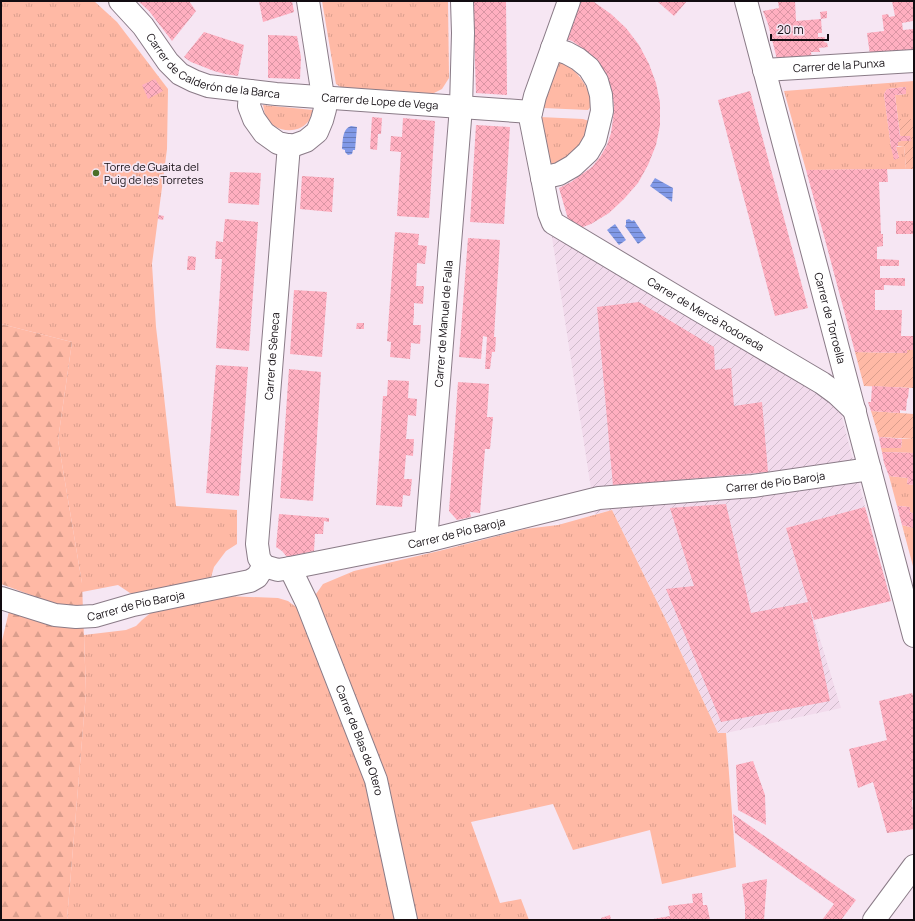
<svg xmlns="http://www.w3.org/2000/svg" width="915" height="921" viewBox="0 0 915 921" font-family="Manrope,sans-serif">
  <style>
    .industrial { fill: url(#industrial-furrows) }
    .grass { fill: url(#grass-tufts) }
    .forest { fill: url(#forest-firs) }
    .garden { fill: url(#garden-furrows) }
    .water { fill: url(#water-rules) }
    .building { fill: url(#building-cross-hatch) }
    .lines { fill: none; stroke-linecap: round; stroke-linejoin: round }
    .minor-casing { stroke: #8a7b87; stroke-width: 24 }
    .minor { stroke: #fff; stroke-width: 22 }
    .poi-dot { fill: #4b6f29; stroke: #f6e6f3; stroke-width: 1.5 }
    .labels { text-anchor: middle; stroke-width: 3.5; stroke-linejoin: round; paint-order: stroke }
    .street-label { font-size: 11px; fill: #120c11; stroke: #f6e6f3 }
    .poi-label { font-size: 11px; fill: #120c11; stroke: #f6e6f3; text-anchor: start }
  </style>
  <defs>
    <pattern id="industrial-furrows" width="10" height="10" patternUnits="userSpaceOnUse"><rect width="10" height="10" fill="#f2daec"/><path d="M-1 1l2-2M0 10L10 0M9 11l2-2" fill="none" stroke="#cebac9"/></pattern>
    <pattern id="grass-tufts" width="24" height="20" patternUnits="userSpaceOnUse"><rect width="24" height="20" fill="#ffb9a5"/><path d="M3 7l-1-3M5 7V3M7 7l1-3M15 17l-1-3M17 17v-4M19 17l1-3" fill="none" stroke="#da9e8d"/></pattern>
    <pattern id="forest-firs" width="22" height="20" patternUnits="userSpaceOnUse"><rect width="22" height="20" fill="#ffb9a5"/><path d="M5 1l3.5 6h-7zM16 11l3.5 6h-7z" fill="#da9e8d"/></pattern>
    <pattern id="garden-furrows" width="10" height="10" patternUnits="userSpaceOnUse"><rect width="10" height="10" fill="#ffb9a5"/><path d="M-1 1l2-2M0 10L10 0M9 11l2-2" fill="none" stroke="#da9e8d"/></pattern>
    <pattern id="water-rules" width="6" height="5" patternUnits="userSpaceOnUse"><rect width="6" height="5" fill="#8199e7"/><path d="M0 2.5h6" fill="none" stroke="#687bba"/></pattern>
    <pattern id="building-cross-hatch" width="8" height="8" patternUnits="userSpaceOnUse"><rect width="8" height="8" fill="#ffafc0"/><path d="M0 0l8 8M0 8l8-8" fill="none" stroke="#da95a4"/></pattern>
  </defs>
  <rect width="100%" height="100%" fill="#f6e6f3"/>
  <polygon class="industrial" points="551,231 839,405 865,507 786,528 841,708 726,733 718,733 665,618 612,510 595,514"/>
  <g class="grass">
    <polygon points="1,1 94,1 117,22 168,89 167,149 152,264 156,327 161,369 176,506 237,510 237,544 226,551 214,567 210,581 146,594 130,593 118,585 82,592 82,583 58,440 72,342 1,324"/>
    <polygon points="322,1 448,1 449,78 442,89 432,94 342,88 336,84"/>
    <path d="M559,62c6,2 11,5 16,10 7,6 23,30 13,38l-45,-2 7,-38z"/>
    <polygon points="914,81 914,119 898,119 895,95 906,94 906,87 887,89 884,94 891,147 895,159 899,158 896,147 904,146 906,169 806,170 784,91"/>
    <path d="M263,105l50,5c-1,2 -2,6 -3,9 -10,17 -38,14 -45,-4 -1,-3 -1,-7 -2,-10z"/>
    <polygon points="540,117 583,119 589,121 590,125 579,149 556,165 548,165"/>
    <polygon points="902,439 914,439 914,453 882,452 881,448 901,448"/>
    <polygon points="889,476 908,478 907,484 914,485 914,514 910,512 910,507 897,506"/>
    <polygon points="612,510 665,618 718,733 726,733 736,867 662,884 650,830 573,850 553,804 471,822 500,903 521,899 529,920 415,920 314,603 316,594 323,584 354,571 443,550 525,529 558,525"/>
    <polygon points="902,525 914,528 914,570"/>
    <polygon points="224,596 278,598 288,601 300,610 366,774 398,920 67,920 86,692 84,635 126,630 136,626 142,620 153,611"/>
  </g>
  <polygon class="forest" points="1,324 72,342 58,440 82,583 86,692 67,920 1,920 1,645 10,607 66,608 1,584"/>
  <g class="garden">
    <polygon points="898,119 914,119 914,169 906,169 904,146 898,146 898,142 901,141"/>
    <polygon points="907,350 914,350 914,388 864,386 855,352 906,353"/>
    <polygon points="871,411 914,414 914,439 879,437"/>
  </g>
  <g class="water">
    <path d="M351,126l6,1 -2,23h-2l-1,4 -4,1 -3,-3v-2l-3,-1c1,-8 0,-20 9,-23z"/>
    <polygon points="655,178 673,188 672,202 650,186"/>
    <polygon points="629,219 632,221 634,220 646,238 638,244 625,226 626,225 626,220"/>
    <polygon points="615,224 626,240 619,245 607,230"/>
  </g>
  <g class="building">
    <polygon points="138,1 189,1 196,11 172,41 149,11"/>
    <polygon points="259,1 292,1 294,12 263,22"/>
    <polygon points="473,1 506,1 507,95 476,93"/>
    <polygon points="573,1 594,2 611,14 626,28 639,45 649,64 656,83 660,103 660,125 656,145 648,165 638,183 624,199 609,213 591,224 580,228 560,221 568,219 559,188 571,182 592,167 600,157 607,145 611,133 613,119 614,106 612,93 608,80 594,58 583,49 572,41 560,37"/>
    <polygon points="657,1 687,1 674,16"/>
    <polygon points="778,1 795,1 796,21 821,19 820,12 827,11 827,18 821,19 822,33 818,33 818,37 825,37 824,42 827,43 828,47 819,48 820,52 811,52 812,59 778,63 768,24 763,11 779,8"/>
    <polygon points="892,1 914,1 914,26 913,26 913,21 902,23 903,30 914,29 914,50 870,55 867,33 884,31 882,15 888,14 889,17 895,16"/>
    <polygon points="204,32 244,45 238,76 225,74 214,71 191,62 184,57"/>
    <polygon points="268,35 297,36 301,57 300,79 268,78"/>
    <polygon points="155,79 163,91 148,99 142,85"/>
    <polygon points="906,87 906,94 895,95 900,136 910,136 911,141 901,141 898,142 898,146 896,147 899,158 894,160 891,147 884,94 887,89"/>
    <polygon points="750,91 808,308 775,316 718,100"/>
    <polygon points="372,117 382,118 381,134 378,134 377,150 370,149"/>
    <polygon points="403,118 435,121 429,218 397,216 401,152 390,151 391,136 402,137"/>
    <polygon points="476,125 510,127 504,224 470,222"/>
    <polygon points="887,169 888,182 879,182 881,234 883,234 883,246 877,247 877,259 899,260 899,266 880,266 880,278 905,278 905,286 884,285 884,290 875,290 875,310 902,310 901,336 914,336 914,350 907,350 907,353 855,352 827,247 806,170"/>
    <polygon points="230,172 261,173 259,205 228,203"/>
    <polygon points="302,176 334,178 332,212 300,209"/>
    <polygon points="158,215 164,216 163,220 158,219"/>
    <polygon points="225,219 258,222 249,351 216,348 222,259 215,259 216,241 223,242"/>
    <rect x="896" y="221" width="18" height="13"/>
    <polygon points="395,232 419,234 418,245 427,246 425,264 417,263 416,286 424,286 423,304 414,303 414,314 413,325 421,325 420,344 411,343 410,359 390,357 391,342 387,341"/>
    <polygon points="468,238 500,240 494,337 496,337 495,352 492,352 490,369 485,369 487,337 483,336 481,359 459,357"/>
    <polygon points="188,256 196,257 195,270 187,270"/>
    <polygon points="294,290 327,292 322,357 290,354"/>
    <polygon points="639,302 714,347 715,370 731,368 734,406 762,402 768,472 613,486 597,307"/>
    <polygon points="357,323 364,323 364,329 356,329"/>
    <polygon points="216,365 248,367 239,496 206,493"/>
    <polygon points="289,369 321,372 313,501 280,498"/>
    <polygon points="388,380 409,381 408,398 417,399 416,416 408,415 406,439 414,439 413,456 406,455 404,479 412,479 410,496 403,495 402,507 376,505 383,396 387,396"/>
    <polygon points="458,382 489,384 487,417 493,417 490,449 485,449 480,513 470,512 471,517 457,520 449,511"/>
    <polygon points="872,386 909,388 908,398 907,399 906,411 900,410 900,413 871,411 868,402 871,402"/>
    <polygon points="879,437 902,439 901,448 881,448"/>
    <polygon points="882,452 914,453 914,485 907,484 908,478 889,476 884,463"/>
    <polygon points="726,504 751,613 808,602 786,528 865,507 891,601 814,620 809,603 830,701 721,722 666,589 694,586 670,508"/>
    <polygon points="897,506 910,507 910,512 914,514 914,528 902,525"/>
    <polygon points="279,514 329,518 329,522 324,521 323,534 315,534 314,551 287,557 282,551 276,547"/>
    <polygon points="912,693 914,699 914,799 912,800 914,829 887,833 873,782 858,788 849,749 887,740 879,701"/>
    <polygon points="753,761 765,795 766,825 738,810 736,765"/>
    <polygon points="733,814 856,900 841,920 822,920 834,904 735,833"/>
    <polygon points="767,879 764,920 745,920 745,907 742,884"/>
    <polygon points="702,893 703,905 707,905 710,920 654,920 653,919 670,916 668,906 693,903 692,894"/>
    <polygon points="610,915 611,920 602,920 601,918"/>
  </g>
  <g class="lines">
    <defs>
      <g id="minor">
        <path id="s1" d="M120,1l23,25 25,36 12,12 14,7 14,5 68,8 255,18"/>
        <path id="s2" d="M569,1l-34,95 -5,21 19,96 4,10 147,88 122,72 15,11 18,17"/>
        <path id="s3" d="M746,1l168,635"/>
        <path id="s4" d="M764,70l150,-9"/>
        <polyline points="250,91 249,106 254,119 264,133 278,143 292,146 306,141 317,132 322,120 325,109 308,1"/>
        <polyline points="542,178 559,174 573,166 588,152 595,140 602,111 601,95 597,81 589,68 578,59 567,53 552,48"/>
        <path id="s5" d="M426,541l35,-434 2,-74 -1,-32"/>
        <path id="s6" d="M264,566l14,4 12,-2 136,-27 173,-43 154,-12 117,-17"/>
        <path id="s7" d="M264,566l-5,-8 -2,-14 32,-399"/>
        <path id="s8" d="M290,568l17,35 69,177 30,140"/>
        <path id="s9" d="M1,598l54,17 21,2 19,-1 38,-11 117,-24 7,-4 7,-11"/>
        <polyline points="874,920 914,866"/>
      </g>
    </defs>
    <use href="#minor" class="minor-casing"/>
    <use href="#minor" class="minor"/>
  </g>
  <circle class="poi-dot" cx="96" cy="173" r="4"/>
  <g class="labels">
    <g class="street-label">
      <text dy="4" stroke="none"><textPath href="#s1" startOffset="121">Carrer de Calderón de la Barca</textPath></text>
      <text dy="4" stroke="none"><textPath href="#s4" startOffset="75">Carrer de la Punxa</textPath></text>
      <text dy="4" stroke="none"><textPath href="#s1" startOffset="298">Carrer de Lope de Vega</textPath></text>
      <text dy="4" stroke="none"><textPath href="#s2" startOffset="409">Carrer de Mercè Rodoreda</textPath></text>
      <text dy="4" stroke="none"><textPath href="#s3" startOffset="328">Carrer de Torroella</textPath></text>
      <text dy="4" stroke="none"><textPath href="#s5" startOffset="218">Carrer de Manuel de Falla</textPath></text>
      <text dy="4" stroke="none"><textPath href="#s7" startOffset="212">Carrer de Sèneca</textPath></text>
      <text dy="4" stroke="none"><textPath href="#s6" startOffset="521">Carrer de Pío Baroja</textPath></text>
      <text dy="4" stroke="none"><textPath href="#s6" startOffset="197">Carrer de Pío Baroja</textPath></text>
      <text dy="4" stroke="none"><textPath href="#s9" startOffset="139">Carrer de Pío Baroja</textPath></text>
      <text dy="4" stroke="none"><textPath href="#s8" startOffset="186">Carrer de Blas de Otero</textPath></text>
    </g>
    <g class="poi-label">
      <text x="104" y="171">Torre de Guaita del<tspan x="104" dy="13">Puig de les Torretes</tspan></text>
    </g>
  </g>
  <rect width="915" height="921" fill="none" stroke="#120c11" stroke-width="4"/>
  <path d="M771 34v6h57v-6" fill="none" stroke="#120c11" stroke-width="2"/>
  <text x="777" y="34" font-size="12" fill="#120c11" stroke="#f6e6f3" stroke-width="3" paint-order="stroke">20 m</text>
</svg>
